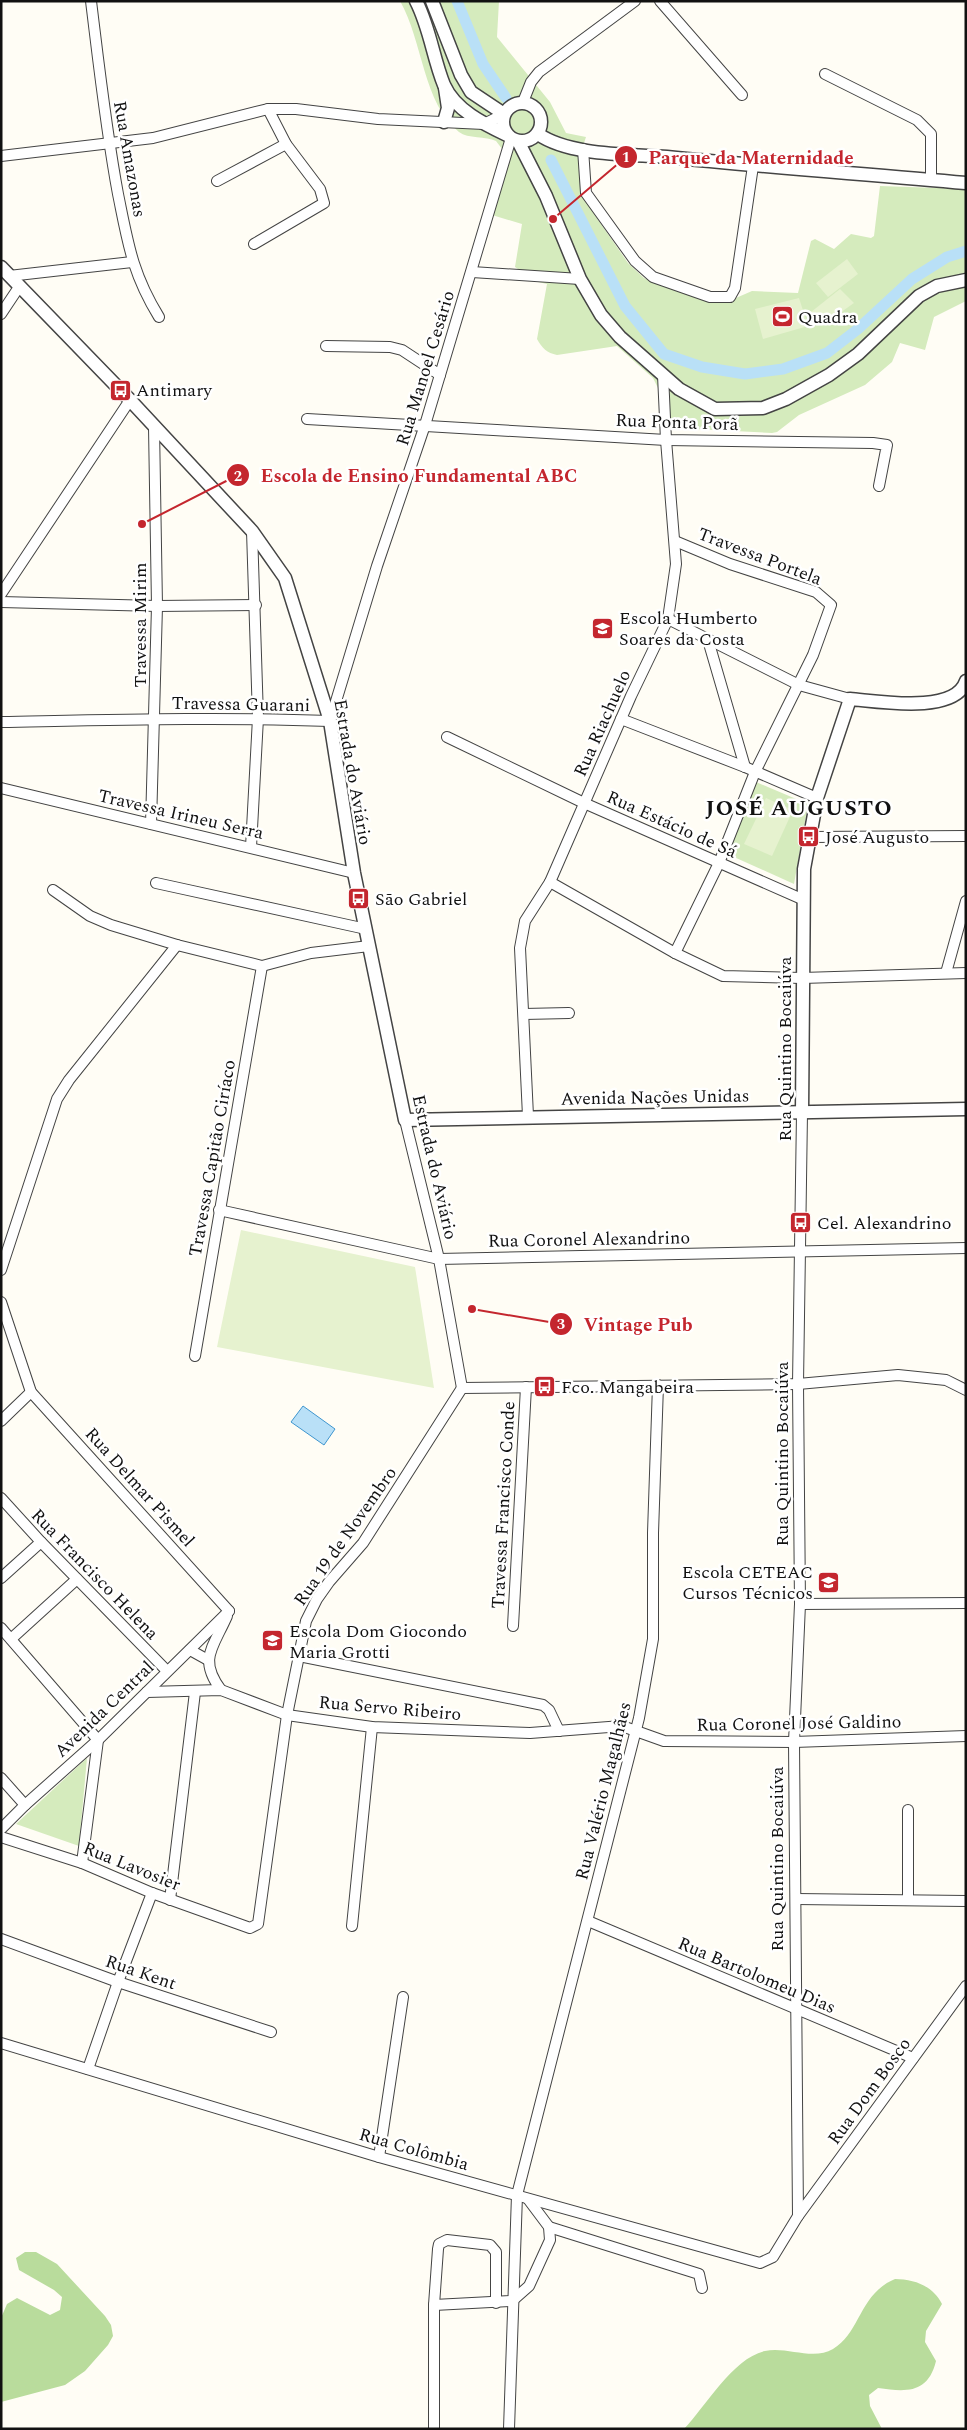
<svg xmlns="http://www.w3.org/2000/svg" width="967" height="2430" viewBox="0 0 967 2430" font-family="Spectral,serif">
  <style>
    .green { fill: #d5ebbd }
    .forest { fill: #b9dc9c }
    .pitch { fill: #e6f2cf }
    .water { fill: #b9e0f7; stroke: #3f96cf }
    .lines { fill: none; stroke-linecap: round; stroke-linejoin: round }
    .canal { stroke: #b9e0f7; stroke-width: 11 }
    .minor-casing { stroke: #444; stroke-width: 12 }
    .tertiary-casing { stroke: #444; stroke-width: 15 }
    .minor { stroke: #fff; stroke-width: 10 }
    .tertiary { stroke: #fff; stroke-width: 12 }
    .labels { text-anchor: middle; stroke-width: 5; stroke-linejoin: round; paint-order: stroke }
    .street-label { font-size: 18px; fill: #111; stroke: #fff }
    .poi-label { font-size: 18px; fill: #111; stroke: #fff; text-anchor: start }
    .district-label { font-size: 22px; font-weight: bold; letter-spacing: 1px; fill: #111; stroke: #fff }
    .leader { fill: none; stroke: #c4262e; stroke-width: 2 }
    .callout-dot { fill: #c4262e; stroke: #fff; stroke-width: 2 }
    .mark-label { font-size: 15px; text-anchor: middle; font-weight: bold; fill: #fff }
    .callout-label { font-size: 19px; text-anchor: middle; font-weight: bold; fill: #c4262e; stroke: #fff; stroke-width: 5; stroke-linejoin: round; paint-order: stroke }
  </style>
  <rect width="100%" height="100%" fill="#fffdf5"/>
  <g class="green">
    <path d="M400,1h99l-2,36 53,65 16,31 20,4 -6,18 4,38 8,18 36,52 16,15 42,16 43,7 23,-10 46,2 13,-52 4,-2 19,10 17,-15 20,4 3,-2 6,-50 86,3v112l-32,16 -9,33 -25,-7 -8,19 -27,23 -66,30 -22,17 -5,1 -99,-5 -4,-4 -1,-16 -15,-30 -36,-32 -60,9c-10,-2 -15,-7 -20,-16l10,-55 -9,-2 -23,-15 7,-43 -30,-9 17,-57 -13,-17c-10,-5 -28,-2 -37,-9 -36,-28 -36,-91 -59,-131z"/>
    <polygon points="756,782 808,804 794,884 725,853"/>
    <polygon points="87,1758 79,1846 16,1824"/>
  </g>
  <g class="forest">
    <polygon points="25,2252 36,2252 57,2264 105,2316 111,2325 113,2336 108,2345 85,2371 65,2385 1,2402 1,2318 7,2304 17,2298 50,2315 60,2310 62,2297 54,2290 19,2270 16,2258"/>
    <path d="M895,2279c19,0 38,7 47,25l-16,27 -1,11 11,19c-8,33 -30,31 -58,27l-9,7 1,11 12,23h-198c22,-23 49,-71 81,-78 21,-5 48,10 68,-2 28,-17 26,-55 62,-70z"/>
  </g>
  <g class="pitch">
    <polygon points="847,259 858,274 828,297 816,283"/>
    <polygon points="840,289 854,303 823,325 811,312"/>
    <polygon points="799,298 808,326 763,339 755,309"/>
    <polygon points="766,798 793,810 772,856 744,844"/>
    <polygon points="241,1230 415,1267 434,1388 217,1347"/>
  </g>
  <polygon class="water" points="303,1406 335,1429 324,1445 291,1422"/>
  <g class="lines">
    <g class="canal">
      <polyline points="457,1 483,64 506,98"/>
      <polyline points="551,160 625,306 664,354 702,367 745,374 783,369 827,353 858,329 912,279 947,257 966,251"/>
    </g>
    <defs>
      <g id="minor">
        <path d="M91,1c8,65 15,129 27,193 10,49 14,79 41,123"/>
        <polyline points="660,1 742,95"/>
        <polyline points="825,74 917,120 931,134 931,180"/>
        <polyline points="523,102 531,82 539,72 635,1"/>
        <polyline points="583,149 586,193 635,261 653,277 710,297 730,297 735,288 753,166"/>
        <polyline points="1,156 153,138 268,109 296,109 378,119 484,124 504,114"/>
        <polyline points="217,181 286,144"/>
        <polyline points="254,244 324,203 320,189 286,144 268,109"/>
        <polyline points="472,272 580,279"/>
        <polyline points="9,276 132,262"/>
        <polyline points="1,314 19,287"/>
        <polyline points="326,346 390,347 402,350 440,375"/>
        <polyline points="307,419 666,440 873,443 887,445 879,486"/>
        <polyline points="675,541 730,564 816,592 831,605 813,655 755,772 719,863 675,953"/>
        <polyline points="1,594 130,400"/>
        <polyline points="1,602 157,606 256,605"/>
        <polyline points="668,619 799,685 850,699"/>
        <polyline points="708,640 745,767"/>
        <polyline points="621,719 745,767 817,798"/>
        <path d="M1,722c110,-2 219,-5 329,-1l47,-155 48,-141 86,-287"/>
        <polyline points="447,737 584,803 804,900"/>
        <polyline points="1,788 354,873"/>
        <polyline points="151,824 157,606 154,427"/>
        <polyline points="809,837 966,836"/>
        <polyline points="251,847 258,718 252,531"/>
        <polyline points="550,882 675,953 723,976 802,978 966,973"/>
        <polyline points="156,883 366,929"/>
        <polyline points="53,890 90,916 111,925 177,945 262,966 311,953 369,946"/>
        <polyline points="946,973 966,901"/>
        <polyline points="524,1014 569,1013"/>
        <polyline points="528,1116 520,948 525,921 550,882 631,696 668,619 676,564 666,440 663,375"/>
        <polyline points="405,1120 439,1259 462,1388"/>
        <polyline points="219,1210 439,1259 966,1248"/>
        <polyline points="1,1270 57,1099 69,1080 177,945"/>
        <polyline points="1,1302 31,1392 229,1611"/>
        <polyline points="195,1356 262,966"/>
        <polyline points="462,1388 798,1384 898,1375 946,1380 966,1390"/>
        <polyline points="1,1421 31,1392"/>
        <polyline points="1,1498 41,1542 167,1671"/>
        <polyline points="1,1578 41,1542"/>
        <polyline points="800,1604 966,1603"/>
        <polyline points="513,1626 526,1387"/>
        <polyline points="1,1628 98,1740 82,1863"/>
        <polyline points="11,1639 77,1579"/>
        <polyline points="190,1650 208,1660"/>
        <polyline points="299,1656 543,1705 549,1710 559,1731"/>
        <path d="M221,1690c-23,-31 -8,-42 6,-74"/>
        <polyline points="147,1692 221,1690 287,1715 372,1727 530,1733 622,1726 664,1741 794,1742 966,1736"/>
        <polyline points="1,1778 25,1805"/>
        <polyline points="1,1829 25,1805 98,1740 229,1611"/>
        <polyline points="1,1837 82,1863 152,1893 250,1928 258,1924 287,1715 306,1621 317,1599 329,1582 363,1543 462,1388"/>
        <polyline points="796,1899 966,1901"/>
        <polyline points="170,1900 195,1692"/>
        <polyline points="908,1900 908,1810"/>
        <polyline points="588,1921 913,2058"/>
        <polyline points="352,1926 372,1727"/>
        <polyline points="1,1939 118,1982 271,2032"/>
        <polyline points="1,2043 379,2157 760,2263 773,2257 798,2216 966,1986"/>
        <polyline points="88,2069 118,1982 152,1893"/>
        <polyline points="379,2157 403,1997"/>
        <polyline points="798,2216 794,1742 800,1604 798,1384 802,1113"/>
        <polyline points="549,2227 699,2274 702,2288"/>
        <polyline points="434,2305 438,2249 439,2244 447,2240 490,2245 496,2252 496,2303"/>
        <polyline points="434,2429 434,2305 512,2301 529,2286 550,2240 549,2227 528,2199"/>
        <polyline points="509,2429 517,2195 639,1718 653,1639 653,1533 658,1385"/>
      </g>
      <g id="tertiary">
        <path d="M416,1c14,27 17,57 28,84 11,25 40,39 63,50"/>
        <polyline points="432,1 461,75 471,92 504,114"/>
        <circle cx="522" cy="122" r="19"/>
        <polyline points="444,122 448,108 445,88"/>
        <path d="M538,134c32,22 91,20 129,23 100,10 199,17 299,26"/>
        <polyline points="518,141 546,196 580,279 601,315 620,337 679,389 715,409 763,408 786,399 829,375 858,354 919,296 937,286 966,280"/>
        <polyline points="1,267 130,400 252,531 285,578 330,721 354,873 405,1120 966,1109"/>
        <path d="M802,1113l2,-244 13,-71 33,-99c27,2 105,16 116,-18"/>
      </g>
    </defs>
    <use href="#minor" class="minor-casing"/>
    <use href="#tertiary" class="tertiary-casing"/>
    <use href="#minor" class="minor"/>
    <use href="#tertiary" class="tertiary"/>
  </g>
  <defs>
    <symbol id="stadium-square" viewBox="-11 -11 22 22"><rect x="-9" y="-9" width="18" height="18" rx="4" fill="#c4262e" stroke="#fff"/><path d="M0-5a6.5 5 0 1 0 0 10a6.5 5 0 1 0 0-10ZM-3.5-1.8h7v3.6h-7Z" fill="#fff"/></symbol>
    <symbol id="bus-square" viewBox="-11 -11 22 22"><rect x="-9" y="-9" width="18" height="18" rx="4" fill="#c4262e" stroke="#fff"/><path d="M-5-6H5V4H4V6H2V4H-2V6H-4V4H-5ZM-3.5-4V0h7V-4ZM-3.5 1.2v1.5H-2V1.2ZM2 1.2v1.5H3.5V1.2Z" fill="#fff"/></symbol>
    <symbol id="school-square" viewBox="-11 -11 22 22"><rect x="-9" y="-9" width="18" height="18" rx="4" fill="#c4262e" stroke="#fff"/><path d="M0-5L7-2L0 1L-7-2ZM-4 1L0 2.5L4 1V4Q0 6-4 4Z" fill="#fff"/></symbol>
  </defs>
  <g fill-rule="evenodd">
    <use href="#stadium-square" x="770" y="304" width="25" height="25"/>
    <use href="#bus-square" x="108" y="378" width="25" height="25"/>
    <use href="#school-square" x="590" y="616" width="25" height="25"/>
    <use href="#bus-square" x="796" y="824" width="25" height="25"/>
    <use href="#bus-square" x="346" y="886" width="25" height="25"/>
    <use href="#bus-square" x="788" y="1210" width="25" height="25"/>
    <use href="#bus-square" x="532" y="1374" width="25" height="25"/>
    <use href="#school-square" x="816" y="1570" width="25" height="25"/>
    <use href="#school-square" x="260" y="1628" width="25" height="25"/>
  </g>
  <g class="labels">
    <g class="street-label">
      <text transform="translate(130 159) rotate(80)" y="6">Rua Amazonas</text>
      <text transform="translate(425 368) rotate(-73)" y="6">Rua Manoel Cesário</text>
      <text transform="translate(677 422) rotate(2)" y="6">Rua Ponta Porã</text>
      <text transform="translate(760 556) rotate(21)" y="6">Travessa Portela</text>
      <text transform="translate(140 625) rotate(-90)" y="6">Travessa Mirim</text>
      <text transform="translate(241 704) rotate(1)" y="6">Travessa Guarani</text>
      <text transform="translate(602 723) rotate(-66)" y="6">Rua Riachuelo</text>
      <text transform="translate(353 772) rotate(80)" y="6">Estrada do Aviário</text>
      <text transform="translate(181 814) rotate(13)" y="6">Travessa Irineu Serra</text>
      <text transform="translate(672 824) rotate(24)" y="6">Rua Estácio de Sá</text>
      <text transform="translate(785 1049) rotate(-90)" y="6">Rua Quintino Bocaiúva</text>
      <text transform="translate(655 1097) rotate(-1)" y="6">Avenida Nações Unidas</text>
      <text transform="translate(212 1158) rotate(-80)" y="6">Travessa Capitão Ciríaco</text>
      <text transform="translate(435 1167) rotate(77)" y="6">Estrada do Aviário</text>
      <text transform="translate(589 1239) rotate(-1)" y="6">Rua Coronel Alexandrino</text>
      <text transform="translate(782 1454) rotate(-90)" y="6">Rua Quintino Bocaiúva</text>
      <text transform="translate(140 1487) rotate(48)" y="6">Rua Delmar Pismel</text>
      <text transform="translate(503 1505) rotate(-87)" y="6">Travessa Francisco Conde</text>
      <text transform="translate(345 1536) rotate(-55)" y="6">Rua 19 de Novembro</text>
      <text transform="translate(95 1574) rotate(46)" y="6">Rua Francisco Helena</text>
      <text transform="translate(390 1708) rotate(5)" y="6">Rua Servo Ribeiro</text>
      <text transform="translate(104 1709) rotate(-44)" y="6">Avenida Central</text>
      <text transform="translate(799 1723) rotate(-1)" y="6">Rua Coronel José Galdino</text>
      <text transform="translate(603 1791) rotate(-76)" y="6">Rua Valério Magalhães</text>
      <text transform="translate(777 1859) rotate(-90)" y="6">Rua Quintino Bocaiúva</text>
      <text transform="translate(132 1866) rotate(22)" y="6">Rua Lavosier</text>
      <text transform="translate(141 1972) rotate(19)" y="6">Rua Kent</text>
      <text transform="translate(757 1975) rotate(23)" y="6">Rua Bartolomeu Dias</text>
      <text transform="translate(869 2091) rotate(-54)" y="6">Rua Dom Bosco</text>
      <text transform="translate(414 2149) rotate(16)" y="6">Rua Colômbia</text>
    </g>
    <g class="poi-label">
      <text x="798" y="323">Quadra</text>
      <text x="136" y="396">Antimary</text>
      <text x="619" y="624">Escola Humberto<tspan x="619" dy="21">Soares da Costa</tspan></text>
      <text x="825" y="843">José Augusto</text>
      <text x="375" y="905">São Gabriel</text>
      <text x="817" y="1229">Cel. Alexandrino</text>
      <text x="561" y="1393">Fco. Mangabeira</text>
      <text x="813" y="1578" text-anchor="end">Escola CETEAC<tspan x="813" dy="21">Cursos Técnicos</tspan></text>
      <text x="289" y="1637">Escola Dom Giocondo<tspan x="289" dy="21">Maria Grotti</tspan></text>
    </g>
    <g class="district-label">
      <text x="799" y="815">JOSÉ AUGUSTO</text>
    </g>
  </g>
  <path class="leader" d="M553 219L626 157M142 524L238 475M472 1309L561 1324"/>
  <g class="callout-dot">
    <circle cx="553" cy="219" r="5"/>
    <circle cx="142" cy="524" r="5"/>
    <circle cx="472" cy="1309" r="5"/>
    <circle cx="626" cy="157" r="12"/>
    <circle cx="238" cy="475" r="12"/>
    <circle cx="561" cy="1324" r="12"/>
  </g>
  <g class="mark-label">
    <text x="626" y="162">1</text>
    <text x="238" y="481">2</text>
    <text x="561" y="1329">3</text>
  </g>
  <g class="callout-label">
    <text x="751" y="164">Parque da Maternidade</text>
    <text x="419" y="482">Escola de Ensino Fundamental ABC</text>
    <text x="638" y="1331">Vintage Pub</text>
  </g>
  <rect width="967" height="2430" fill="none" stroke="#111111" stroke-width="5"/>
</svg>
